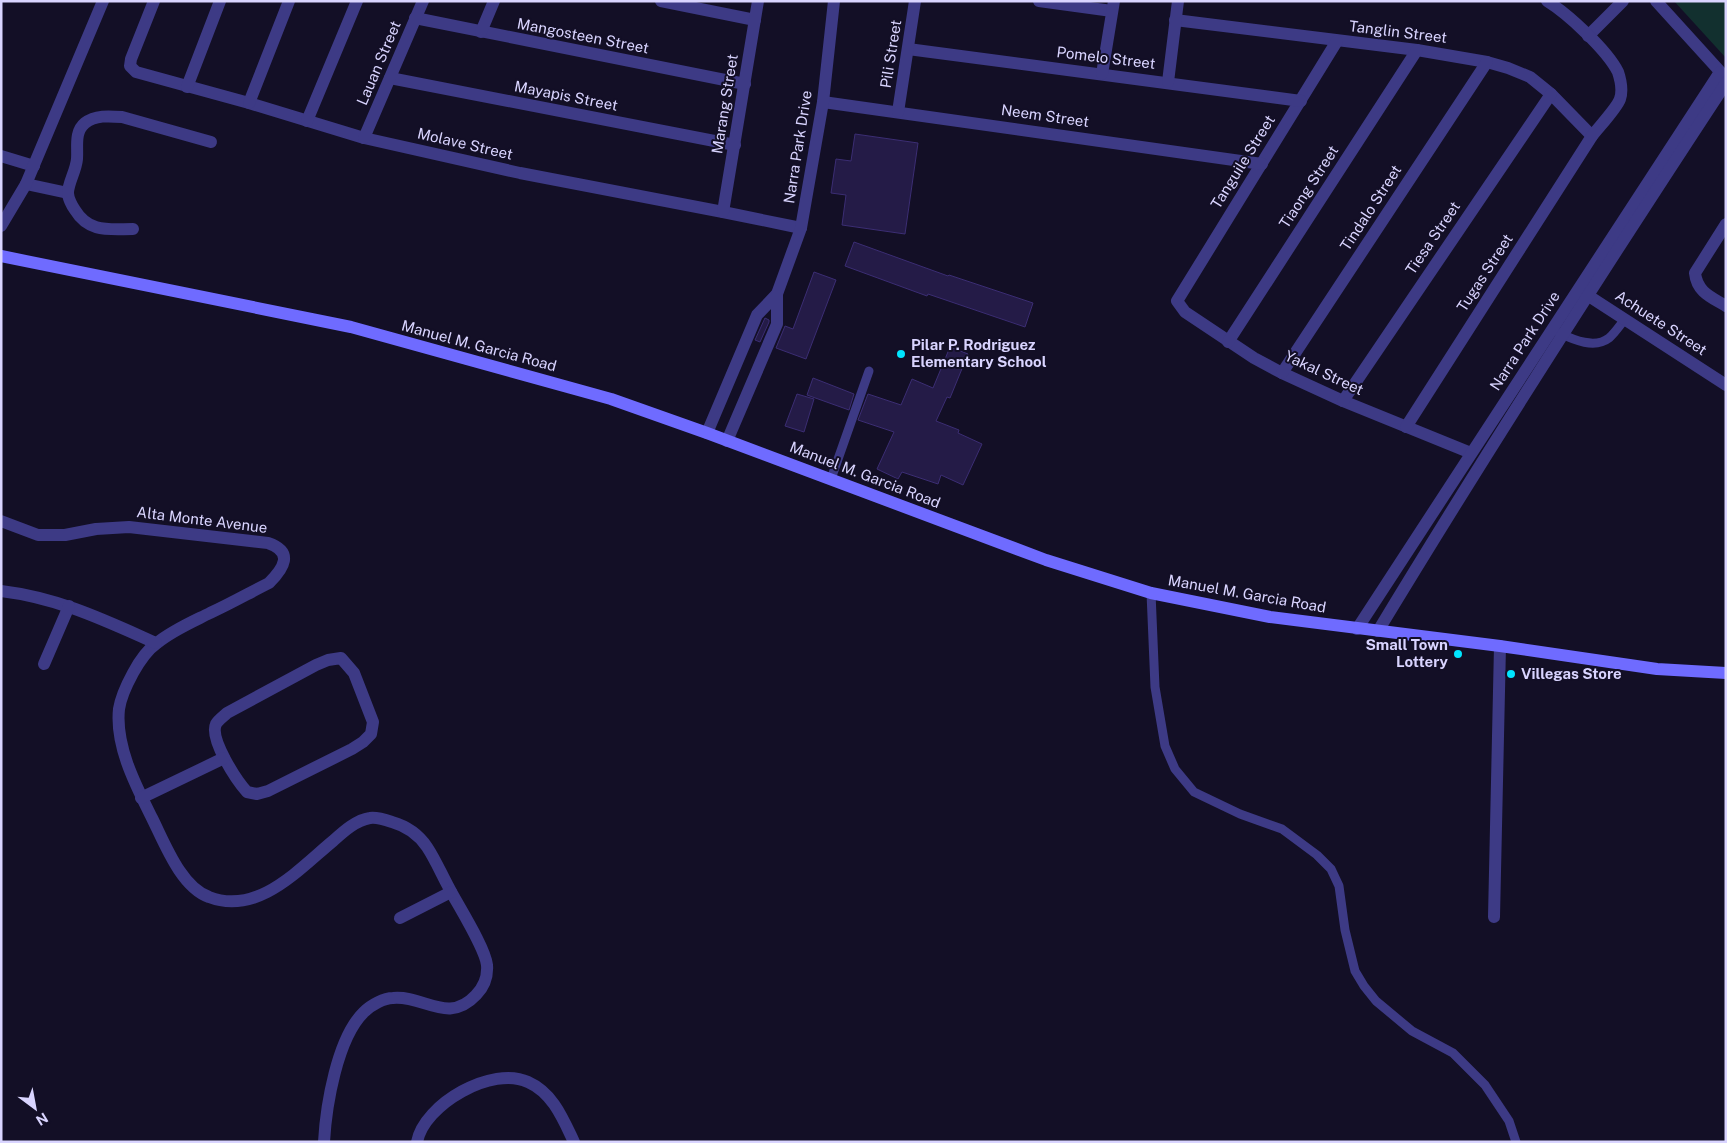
<svg xmlns="http://www.w3.org/2000/svg" width="1727" height="1143" viewBox="0 0 1727 1143" font-family="'Public Sans',sans-serif">
  <style>
    .green { fill: #12302f }
    .building { fill: #241b47; stroke: #3b2d73 }
    .lines { fill: none; stroke-linecap: round; stroke-linejoin: round }
    .service { stroke: #3d3a85; stroke-width: 9 }
    .minor { stroke: #3d3a85; stroke-width: 12 }
    .secondary { stroke: #6f6bff; stroke-width: 12 }
    .poi-dot { fill: #00e5ff; stroke: #130f26; stroke-width: 2 }
    .labels { text-anchor: middle; stroke-width: 4; stroke-linejoin: round; paint-order: stroke }
    .street-label { font-size: 15px; fill: #d9d4ff; stroke: #130f26 }
    .poi-label { font-size: 15px; font-weight: bold; fill: #d9d4ff; stroke: #130f26; text-anchor: start }
  </style>
  <rect width="100%" height="100%" fill="#130f26"/>
  <polygon class="green" points="1674,1 1726,1 1726,58"/>
  <g class="building">
    <polygon points="855,134 918,143 905,234 842,225 846,195 831,193 836,159 851,161"/>
    <polygon points="854,242 948,276 949,275 1033,303 1025,327 928,294 927,296 845,266"/>
    <polygon points="814,272 836,280 806,359 776,348 785,326 793,329"/>
    <polygon points="765,318 769,320 769,322 760,342 755,340"/>
    <polygon points="950,347 968,354 950,398 947,397 936,421 959,430 958,433 982,444 963,485 941,475 938,484 902,472 898,479 877,469 894,432 858,420 868,394 901,405 912,379 933,388"/>
    <polygon points="813,378 854,394 849,410 807,395"/>
    <polygon points="797,394 814,399 804,432 785,426"/>
  </g>
  <g class="lines">
    <g class="service">
      <path d="M1559,333c15,7 36,16 50,5 6,-5 11,-13 16,-19"/>
      <polyline points="831,479 869,371"/>
      <polyline points="1151,593 1155,687 1165,746 1175,769 1194,792 1240,814 1282,829 1317,855 1331,869 1339,886 1345,930 1355,971 1364,986 1376,1001 1412,1031 1453,1053 1485,1085 1509,1121 1516,1142"/>
    </g>
    <g class="minor">
      <polyline points="154,1 131,59 130,66 136,72 249,103 364,138 520,173 723,212 801,228"/>
      <polyline points="661,1 755,20"/>
      <polyline points="1039,1 1112,11"/>
      <polyline points="1656,1 1726,78"/>
      <polyline points="415,18 745,84"/>
      <polyline points="1175,20 1417,50 1487,62 1508,68 1530,77 1551,94 1592,136"/>
      <polyline points="481,32 494,1"/>
      <polyline points="1588,36 1623,1"/>
      <polyline points="1337,41 1177,301 1185,312 1254,358 1282,373 1343,401 1471,453"/>
      <polyline points="908,49 1301,101"/>
      <polyline points="1102,74 1114,1"/>
      <polyline points="390,78 735,145"/>
      <polyline points="1168,82 1178,1"/>
      <polyline points="187,87 220,1"/>
      <polyline points="823,102 1262,164"/>
      <polyline points="249,103 289,1"/>
      <polyline points="898,112 915,1"/>
      <polyline points="307,121 357,1"/>
      <polyline points="364,138 423,1"/>
      <polyline points="1,156 34,166"/>
      <polyline points="26,184 68,193"/>
      <polyline points="723,212 758,1"/>
      <path d="M1726,224l-31,49c2,19 16,24 31,33"/>
      <polyline points="1,226 26,184 103,1"/>
      <path d="M133,229c-24,0 -44,4 -58,-19 -3,-4 -7,-12 -7,-17 0,-10 8,-22 9,-34 1,-12 -3,-27 8,-36 10,-8 24,-7 37,-6l89,25"/>
      <polyline points="1581,291 1726,385"/>
      <polyline points="1228,342 1417,50"/>
      <polyline points="1282,373 1487,62"/>
      <polyline points="1343,401 1551,94"/>
      <path d="M1406,427l186,-291c6,-8 25,-28 28,-37 3,-9 1,-18 -2,-27 -11,-22 -50,-58 -71,-71"/>
      <polyline points="707,433 757,315 777,294"/>
      <polyline points="727,441 777,324 777,294 801,228 823,102 834,1"/>
      <path d="M1,521l37,14h27l31,-6 33,-2 139,16c26,9 16,25 1,40 -20,10 -39,21 -59,30 -18,9 -37,17 -53,30 -10,7 -18,19 -24,30 -6,11 -12,23 -14,36 -4,37 17,77 33,109 13,26 29,69 57,79 49,19 90,-28 124,-56 10,-9 23,-21 37,-23 6,-1 16,2 22,4 14,4 27,13 35,25 8,12 14,26 21,39 9,18 37,61 39,79 1,13 -3,22 -11,30 -28,30 -52,0 -83,3 -9,0 -22,7 -29,14 -27,26 -38,94 -40,130"/>
      <path d="M1,591c58,7 103,29 155,52"/>
      <polyline points="1357,629 1720,72"/>
      <path d="M1378,631c112,-185 229,-367 348,-548"/>
      <path d="M341,658l13,15 19,49 -2,12 -8,8 -11,7 -84,42 -11,3 -10,-2c-10,-11 -38,-53 -31,-68 2,-4 8,-8 11,-11l89,-48 12,-5z"/>
      <polyline points="44,664 69,606"/>
      <polyline points="141,798 224,758"/>
      <polyline points="1494,917 1500,646"/>
      <polyline points="400,918 451,892"/>
      <path d="M417,1142c7,-38 76,-77 111,-60 25,11 35,37 46,60"/>
    </g>
    <polyline class="secondary" points="1,256 351,327 611,399 707,433 1046,560 1151,593 1270,617 1500,646 1657,669 1726,673"/>
  </g>
  <g class="poi-dot">
    <circle cx="901" cy="354" r="5"/>
    <circle cx="1458" cy="654" r="5"/>
    <circle cx="1511" cy="674" r="5"/>
  </g>
  <g class="labels">
    <g class="street-label">
      <text transform="translate(1398 32) rotate(7)" y="5">Tanglin Street</text>
      <text transform="translate(583 36) rotate(11)" y="5">Mangosteen Street</text>
      <text transform="translate(891 54) rotate(-81)" y="5">Pili Street</text>
      <text transform="translate(1106 58) rotate(7)" y="5">Pomelo Street</text>
      <text transform="translate(379 63) rotate(-67)" y="5">Lauan Street</text>
      <text transform="translate(566 96) rotate(11)" y="5">Mayapis Street</text>
      <text transform="translate(725 104) rotate(-81)" y="5">Marang Street</text>
      <text transform="translate(1045 116) rotate(8)" y="5">Neem Street</text>
      <text transform="translate(465 144) rotate(13)" y="5">Molave Street</text>
      <text transform="translate(798 147) rotate(-81)" y="5">Narra Park Drive</text>
      <text transform="translate(1243 162) rotate(-58)" y="5">Tanguile Street</text>
      <text transform="translate(1309 187) rotate(-57)" y="5">Tiaong Street</text>
      <text transform="translate(1371 208) rotate(-57)" y="5">Tindalo Street</text>
      <text transform="translate(1433 238) rotate(-56)" y="5">Tiesa Street</text>
      <text transform="translate(1485 273) rotate(-57)" y="5">Tugas Street</text>
      <text transform="translate(1661 323) rotate(33)" y="5">Achuete Street</text>
      <text transform="translate(1525 341) rotate(-57)" y="5">Narra Park Drive</text>
      <text transform="translate(479 346) rotate(15)" y="5">Manuel M. Garcia Road</text>
      <text transform="translate(1324 373) rotate(25)" y="5">Yakal Street</text>
      <text transform="translate(865 475) rotate(21)" y="5">Manuel M. Garcia Road</text>
      <text transform="translate(202 520) rotate(7)" y="5">Alta Monte Avenue</text>
      <text transform="translate(1247 594) rotate(10)" y="5">Manuel M. Garcia Road</text>
    </g>
    <g class="poi-label">
      <text x="911" y="350">Pilar P. Rodriguez<tspan x="911" dy="17">Elementary School</tspan></text>
      <text x="1448" y="650" text-anchor="end">Small Town<tspan x="1448" dy="17">Lottery</tspan></text>
      <text x="1521" y="679">Villegas Store</text>
    </g>
  </g>
  <rect width="1727" height="1143" fill="none" stroke="#d9d4ff" stroke-width="5"/>
  <g transform="translate(35 1108) rotate(148)" stroke="#130f26" stroke-width="4" paint-order="stroke">
  <path d="M0-4L9 19L0 12L-9 19Z" fill="#d9d4ff"/>
  <text y="-8" font-size="14" font-weight="bold" text-anchor="middle" fill="#d9d4ff">N</text>
  </g>
</svg>
